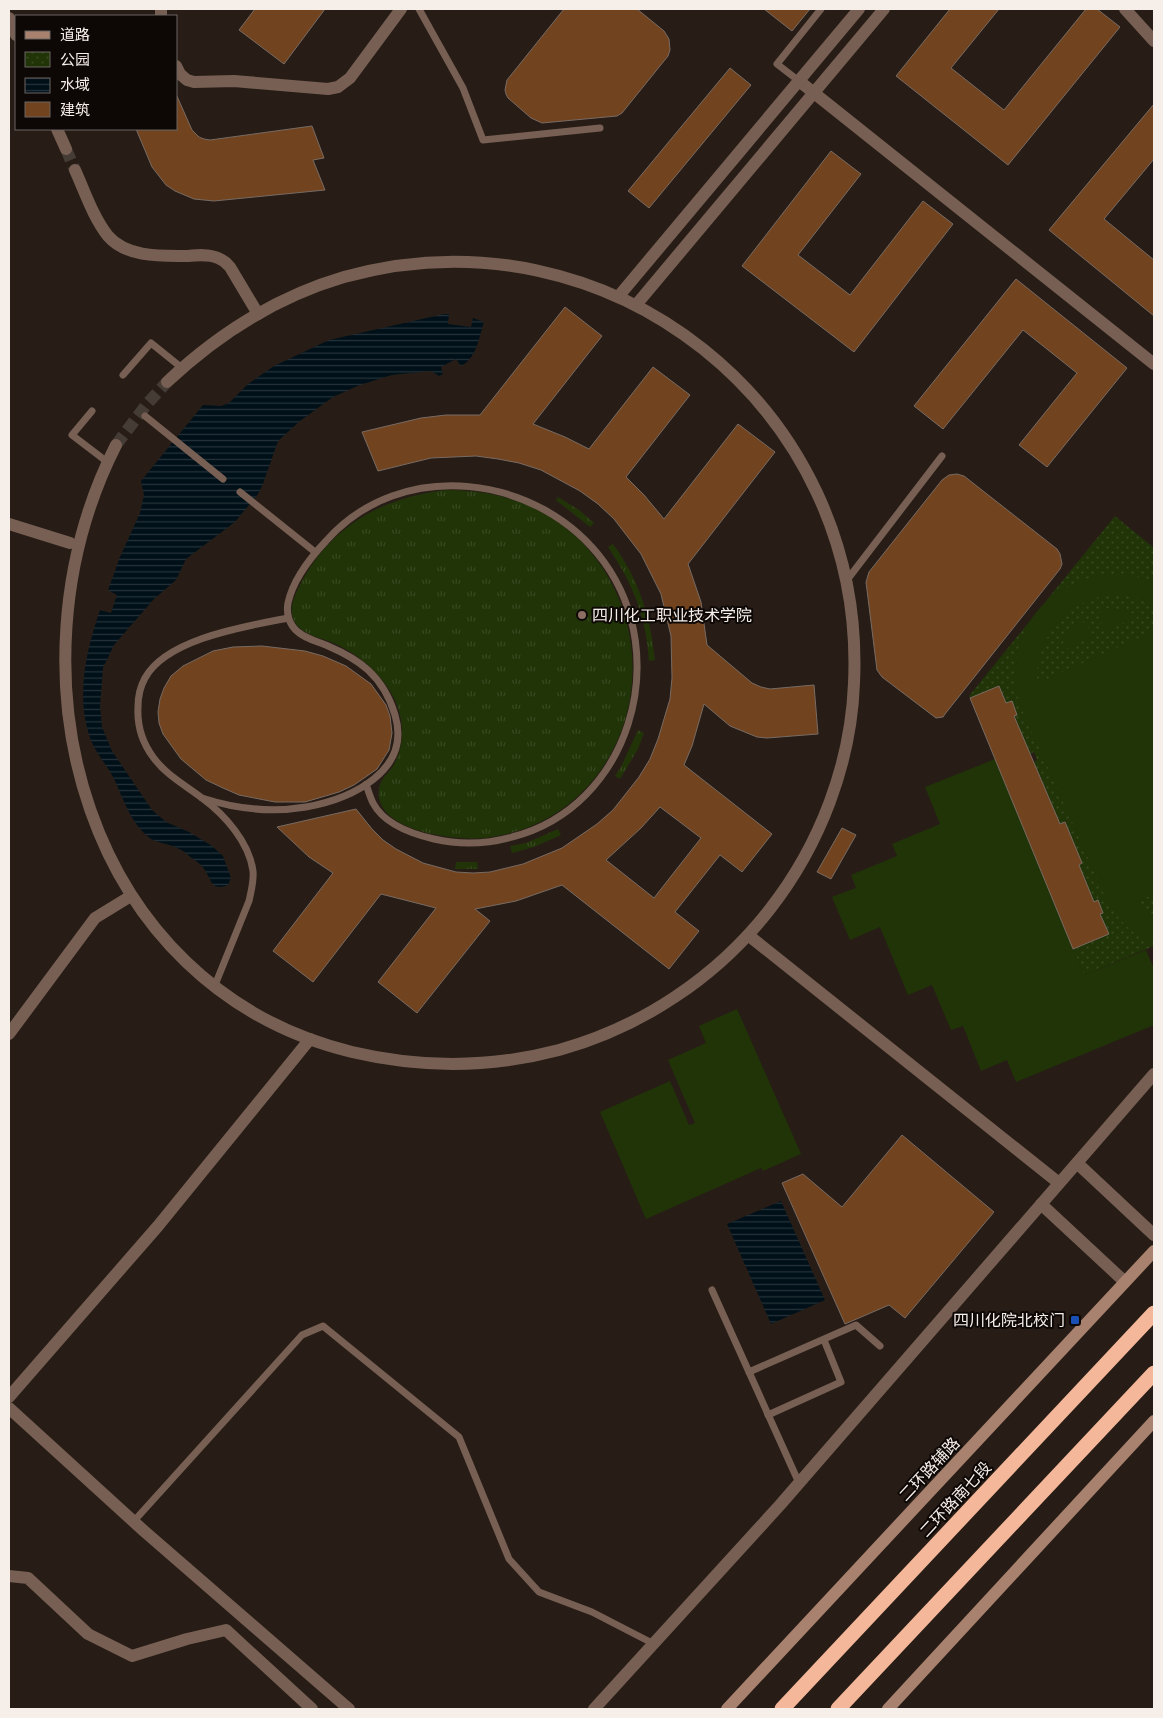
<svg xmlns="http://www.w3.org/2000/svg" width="1163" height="1718" viewBox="0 0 1163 1718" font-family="Overpass,'Noto Sans SC',sans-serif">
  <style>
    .grass { fill: url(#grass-tufts) }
    .park { fill: url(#park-dots) }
    .pitch { fill: #213408 }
    .water { fill: url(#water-rules) }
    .building { fill: #72431f; stroke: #786b63; fill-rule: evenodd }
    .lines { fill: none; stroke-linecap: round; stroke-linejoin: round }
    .street-tunnel { stroke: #463c36; stroke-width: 12; stroke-dasharray: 12 6; stroke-linecap: butt }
    .lane { stroke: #775f53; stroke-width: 7 }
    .street { stroke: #775f53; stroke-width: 12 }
    .secondary { stroke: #a9826f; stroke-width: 12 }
    .highway { stroke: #f4b799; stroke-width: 15 }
    .education-dot { fill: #8d6e63; stroke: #0d0806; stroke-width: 2 }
    .transit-dot { fill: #1a4fb4; stroke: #0d0806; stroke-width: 2 }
    .labels { text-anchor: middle; stroke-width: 4; stroke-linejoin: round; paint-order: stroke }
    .poi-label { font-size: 16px; fill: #f6eee9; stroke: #0d0806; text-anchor: start }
    .street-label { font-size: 16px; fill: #f6eee9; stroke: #0d0806 }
  </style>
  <defs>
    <pattern id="grass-tufts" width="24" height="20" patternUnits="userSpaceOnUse" patternTransform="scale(1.25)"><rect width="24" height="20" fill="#213408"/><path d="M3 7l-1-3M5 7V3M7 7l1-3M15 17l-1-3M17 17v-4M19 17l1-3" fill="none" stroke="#374820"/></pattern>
    <pattern id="park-dots" width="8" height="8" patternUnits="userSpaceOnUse" patternTransform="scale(1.25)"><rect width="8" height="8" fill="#213408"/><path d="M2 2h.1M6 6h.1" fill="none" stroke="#374820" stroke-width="1.8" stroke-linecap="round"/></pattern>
    <pattern id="water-rules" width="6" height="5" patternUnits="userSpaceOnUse" patternTransform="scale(1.25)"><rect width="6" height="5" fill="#001018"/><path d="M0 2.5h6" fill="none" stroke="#26333a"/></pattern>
  </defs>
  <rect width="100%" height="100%" fill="#271d16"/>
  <g class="grass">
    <path d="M446,490c34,0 66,6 97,23 98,54 120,191 44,274 -27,29 -63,47 -103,51 -29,3 -111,-7 -105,-49 1,-10 9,-15 14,-23 13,-21 11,-49 0,-70 -12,-23 -34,-41 -57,-52 -13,-6 -31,-8 -40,-20 -8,-12 -3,-25 3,-37 30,-60 81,-89 147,-97z"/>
    <polygon points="558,497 579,510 594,523 590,527 556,500"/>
    <path d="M613,544c26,36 37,71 42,116l-6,1c-3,-45 -16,-77 -41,-114z"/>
    <polygon points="638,730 644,733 638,749 620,779 615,776 621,767"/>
    <polygon points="558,829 561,835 534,847 512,853 510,846 526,843"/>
    <polygon points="456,862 477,862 478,869 455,869"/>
  </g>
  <polygon class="park" points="1115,516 1154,548 1154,946 1084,975 1073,949 1108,934 1100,914 1103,913 1098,901 1084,906 1079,865 1082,863 1065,822 1060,824 1034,762 1037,760 1034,752 1030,754 1002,721 1017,715 1012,702 1006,703 999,687 970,698 969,696"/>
  <g class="pitch">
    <path d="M1106,574h17l31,7v24c-58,-30 -117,13 -117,76l1,2 116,-52v263l-19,9 19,17v24c-21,-8 -34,-23 -46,-41l-89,-200c-15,-67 21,-117 87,-129z"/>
    <polygon points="1102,607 1141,615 1105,631 1101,620"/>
    <polygon points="1078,618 1087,626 1094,636 1057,653"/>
    <polygon points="995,759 1084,975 1146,950 1154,969 1154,1025 1016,1082 1007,1060 981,1071 963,1026 951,1030 932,985 908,995 880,927 850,940 832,897 856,888 851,875 897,856 892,844 940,824 925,787"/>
    <polygon points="737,1009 801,1154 763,1171 761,1168 646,1219 600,1112 670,1081 689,1125 695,1123 668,1060 706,1043 699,1026"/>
  </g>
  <g class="water">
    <path d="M444,314h5l-1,10 23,3 2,-9 11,4c-5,15 -7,36 -23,44l-5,-7 -15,8 2,7 -4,2 -8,-5 -39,4 -32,10 -27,12 -33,24 -22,20 -15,43 -5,10 -23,28 -49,37 -10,21 -22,19 -40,46 -11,23 -3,38 2,21 10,24 40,59 14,12 23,10 23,14 11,10 8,22 -3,7c-18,7 -16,-6 -24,-16 -2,-4 -8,-8 -11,-10 -5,-4 -10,-9 -16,-11 -10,-5 -23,-5 -31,-13 -16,-14 -23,-37 -32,-56 -6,-13 -18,-25 -23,-39 -16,-43 -5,-89 9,-130l11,3 6,-18 -9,-5 12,-33 20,-44 4,-18 -3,-14 62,-76 18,1 8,-3 19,-19 26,-18 55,-26z"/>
    <polygon points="781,1201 825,1300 771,1324 727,1224"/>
  </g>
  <g class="building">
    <polygon points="255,9 325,9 284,64 239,30"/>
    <polygon points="564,9 637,9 664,31 669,39 670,50 668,56 622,113 617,116 542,123 531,118 508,98 506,94 505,90 507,80"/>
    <polygon points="764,9 810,9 792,31"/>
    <polygon points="950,9 999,9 951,68 1004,110 1086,9 1097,9 1120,27 1008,165 896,76"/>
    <polygon points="730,68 751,85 649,208 628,191"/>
    <polygon points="176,94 192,130 199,137 204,139 210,140 312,126 324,158 313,160 325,190 214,201 194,199 175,191 166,185 152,167 136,129 176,129"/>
    <polygon points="1154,104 1154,159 1104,219 1154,260 1154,316 1049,230"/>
    <polygon points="831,151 861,174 798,255 850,295 923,201 953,224 854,352 742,266"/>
    <polygon points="1016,279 1127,368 1047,467 1019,445 1077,373 1023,330 943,429 914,406"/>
    <path d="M565,307l37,29 -69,88 32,13 24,12 64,-82 37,28 -64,82 18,18 20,24 74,-95 37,28 -87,112 13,38 6,43 45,38 9,4 9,2 44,-4 4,49 -51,4 -10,-1 -27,-11 -26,-22 -12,42 -8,19 88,69 -30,38 -22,-17 -45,57 24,19 -30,38 -107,-84 -46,16 -41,8 15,12 -73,92 -39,-31 58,-74 -55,-14 -68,88 -40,-31 60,-78 -24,-16 -32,-30 79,-18 16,20 11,11 13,9 27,14 33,9 17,1 17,-1 33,-8 39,-16 35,-24 16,-14 26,-33 11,-18 8,-20 12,-40 2,-21 -1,-42 -10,-42 -20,-40 -27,-35 -16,-15 -18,-13 -39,-21 -22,-7 -21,-4 -22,-3 -45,2 -53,13 -16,-39 59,-14 25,-3h34zM660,807l41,31 -47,60 -48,-38 35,-32z"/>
    <polygon points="957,474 964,476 1057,549 1060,554 1062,564 1060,569 945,714 943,717 936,718 882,677 877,670 866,582 869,572 942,480 949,475"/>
    <polygon points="262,646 305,651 323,656 346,666 371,684 386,705 390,716 392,733 389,750 377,769 354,785 339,792 305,802 275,802 239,795 223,788 206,780 181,759 163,734 159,723 158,712 160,699 164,688 171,676 183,666 213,651 233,647"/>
    <polygon points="999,686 1006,703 1012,701 1017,715 1014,716 1060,824 1065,822 1082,863 1079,865 1094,902 1098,900 1103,913 1100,914 1109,934 1073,949 970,698"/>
    <polygon points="842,828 856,835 831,879 817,872"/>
    <polygon points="902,1135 994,1212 905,1318 889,1305 845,1324 782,1183 803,1174 842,1207"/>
  </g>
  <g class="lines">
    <g class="street-tunnel">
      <polyline points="66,149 75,170"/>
      <polyline points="116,445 147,404 167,382"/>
    </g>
    <g class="lane">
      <polyline points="419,9 463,88 483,140 600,128"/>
      <polyline points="799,81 777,64 821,9"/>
      <polyline points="123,375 151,343 182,368"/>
      <polyline points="92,411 72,435 106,461"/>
      <polyline points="145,416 223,479"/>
      <polyline points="240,492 315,552"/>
      <polyline points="847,580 942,456"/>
      <path d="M202,798c34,11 68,15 104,9 45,-8 106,-36 89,-92 -5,-17 -14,-33 -27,-45 -11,-10 -26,-18 -40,-24 -9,-4 -22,-7 -30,-14 -9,-7 -12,-19 -10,-29 5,-24 22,-45 38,-62 75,-85 214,-67 278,21 69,95 26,245 -92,275 -25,7 -52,8 -78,2 -22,-5 -50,-15 -61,-36 -3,-6 -5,-13 -7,-19"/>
      <path d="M215,985l34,-84c2,-9 5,-20 4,-30 -4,-29 -28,-56 -51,-73 -17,-13 -36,-23 -49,-41 -11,-15 -16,-32 -15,-50 0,-10 2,-20 7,-29 22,-40 103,-52 143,-60"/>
      <polyline points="712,1290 799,1483"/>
      <polyline points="749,1372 856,1325 880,1346"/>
      <polyline points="768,1415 841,1382 824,1340"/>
      <polyline points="134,1521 302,1335 323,1326 459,1437 509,1559 539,1592 592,1612 654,1644"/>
    </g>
    <g class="street">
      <polyline points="1125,9 1154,41"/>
      <polyline points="161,16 161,9"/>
      <polyline points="9,18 16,35"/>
      <polyline points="176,66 180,74 187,80 194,82 234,81 328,89 338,87 350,78 401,9"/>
      <polyline points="799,81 1154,364"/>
      <polyline points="57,129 66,149"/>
      <path d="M75,170c10,22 18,47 33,66 19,22 54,20 80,20 10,-1 21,-2 30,2 5,2 9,5 12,9l28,47"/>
      <polyline points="618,297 859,9"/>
      <polyline points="636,305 884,9"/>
      <path d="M116,445c-116,229 -31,542 236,607 68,16 139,16 207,-2 83,-23 158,-73 211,-141 50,-64 81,-145 84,-226 13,-275 -245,-480 -510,-406 -68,20 -126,57 -177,105"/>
      <polyline points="9,524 70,543"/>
      <polyline points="748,935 1059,1183"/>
      <polyline points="9,1034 95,918 126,899"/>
      <polyline points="1077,1163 1154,1235"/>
      <polyline points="1041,1204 1125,1282"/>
      <polyline points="9,1397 158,1226 310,1039"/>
      <polyline points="9,1408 144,1531 349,1709"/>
      <polyline points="9,1576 28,1578 88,1634 132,1656 187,1639 226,1630 312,1709"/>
      <polyline points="594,1709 780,1505 1154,1074"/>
    </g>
    <g class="secondary">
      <polyline points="727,1709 1154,1251"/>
      <polyline points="888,1709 1154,1421"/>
    </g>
    <g class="highway">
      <polyline points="782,1709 1154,1313"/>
      <polyline points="838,1709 1154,1373"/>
    </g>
  </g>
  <circle class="education-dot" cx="582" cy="615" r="5"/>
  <rect class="transit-dot" x="1070" y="1315" width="10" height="10" rx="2.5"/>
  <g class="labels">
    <g class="poi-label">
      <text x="592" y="621">四川化工职业技术学院</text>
      <text x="1065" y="1326" text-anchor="end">四川化院北校门</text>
    </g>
    <g class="street-label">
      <text transform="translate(929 1469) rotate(-47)" y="6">二环路辅路</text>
      <text transform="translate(955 1499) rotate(-47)" y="6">二环路南七段</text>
    </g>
  </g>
  <rect width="1163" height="1718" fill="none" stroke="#f6eee9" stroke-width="20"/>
  <rect x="15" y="15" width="162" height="115" fill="#0d0806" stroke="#6a6461"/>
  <rect x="25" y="31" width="25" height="8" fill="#a9826f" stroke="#6a6461"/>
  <text x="60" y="40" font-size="15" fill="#f6eee9">道路</text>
  <rect x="25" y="52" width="25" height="15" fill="url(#park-dots)" stroke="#6a6461"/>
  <text x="60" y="65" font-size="15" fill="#f6eee9">公园</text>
  <rect x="25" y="78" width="25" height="15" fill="url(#water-rules)" stroke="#6a6461"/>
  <text x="60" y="90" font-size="15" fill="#f6eee9">水域</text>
  <rect x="25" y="102" width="25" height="15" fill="#72431f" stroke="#6a6461"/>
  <text x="60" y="115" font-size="15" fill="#f6eee9">建筑</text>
</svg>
